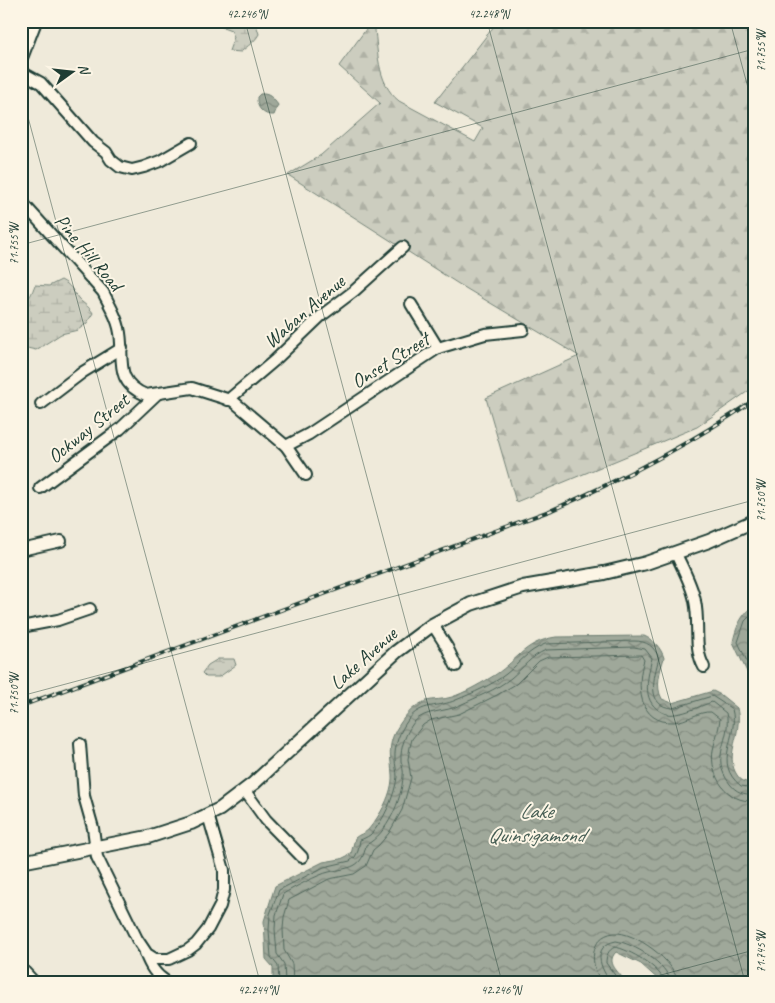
<svg xmlns="http://www.w3.org/2000/svg" width="775" height="1003" viewBox="0 0 775 1003" font-family="Caveat,sans-serif">
  <style>
    .forest { fill: url(#forest-firs); stroke: #76857a }
    .wetland { fill: url(#wetland-marsh); stroke: #76857a }
    .water { fill: url(#water-waves); stroke: #6c7d71 }
    .lines { fill: none; stroke-linecap: round; stroke-linejoin: round }
    .shore { stroke: #52685d; stroke-width: 1 }
    .minor-casing { stroke: #1f3d34; stroke-width: 14 }
    .major-casing { stroke: #1f3d34; stroke-width: 16 }
    .highway-casing { stroke: #1f3d34; stroke-width: 18 }
    .minor { stroke: #fcf5e5; stroke-width: 10 }
    .major { stroke: #fcf5e5; stroke-width: 12 }
    .highway { stroke: #fcf5e5; stroke-width: 14 }
    .rail-casing { stroke: #1f3d34; stroke-width: 4 }
    .rail { stroke: #fcf5e5; stroke-width: 2; stroke-dasharray: 5.5; stroke-linecap: butt }
    .ticks { fill: none; stroke: #1f3d34; stroke-width: 1; stroke-opacity: 0.45 }
    .labels { text-anchor: middle; stroke-width: 4; stroke-linejoin: round; paint-order: stroke }
    .street-label { font-size: 20px; fill: #1f3d34; stroke: #fcf5e5 }
    .water-label { font-size: 21px; font-style: italic; fill: #455d53; stroke: #fcf5e5 }
    .neatline { fill: none; stroke: #1f3d34; stroke-width: 2 }
    .ticks-label { font-size: 12px; text-anchor: middle; fill: #1f3d34 }
  </style>
  <defs>
    <pattern id="forest-firs" width="22" height="20" patternUnits="userSpaceOnUse" patternTransform="scale(1.25)"><rect width="22" height="20" fill="#cccdbf"/><path d="M5 1l3.5 6h-7zM16 11l3.5 6h-7z" fill="#afb1a5"/></pattern>
    <pattern id="wetland-marsh" width="20" height="14" patternUnits="userSpaceOnUse" patternTransform="scale(1.25)"><rect width="20" height="14" fill="#cccdbf"/><path d="M1 5h8M5 5V1M11 12h8M15 12V8" fill="none" stroke="#afb1a5"/></pattern>
    <pattern id="water-waves" width="16" height="10" patternUnits="userSpaceOnUse" patternTransform="scale(1.25)"><rect width="16" height="10" fill="#9fa89a"/><path d="M0 5q4-4 8 0t8 0" fill="none" stroke="#818a7e"/></pattern>
  </defs>
  <rect width="100%" height="100%" fill="#efeada"/>
  <filter id="ink" filterUnits="userSpaceOnUse"><feTurbulence type="fractalNoise" baseFrequency=".02" numOctaves="2"/><feDisplacementMap in="SourceGraphic" scale="10" xChannelSelector="R" yChannelSelector="G"/><feConvolveMatrix kernelMatrix="1 2 1 2 8 2 1 2 1" color-interpolation-filters="sRGB"/></filter>
  <g filter="url(#ink)">
    <path class="forest" d="M372,21l2,1c4,26 2,61 25,79l76,41 8,-14 -48,-26 63,-81h256v366l-57,40 -181,75 -30,-104 93,-42 -122,-73 -169,-108 33,-20 59,-52 -41,-37z"/>
    <g class="wetland">
      <path d="M219,21h36l4,13c-5,9 -11,11 -18,18l-12,-1 5,-14 -3,-7 -8,-3z"/>
      <path d="M61,280c10,5 11,10 17,18 5,6 11,8 15,15l-6,10 -9,7 -17,4 -25,16 -9,-2 -6,1v-46c9,-2 11,-11 14,-18l14,1z"/>
      <polygon points="218,659 234,659 236,665 219,677 206,677 202,673 208,665"/>
    </g>
    <g class="water">
      <path d="M260,94c9,-1 13,4 18,11l-4,10c-11,1 -18,-8 -17,-18z"/>
      <path d="M754,605v82l-21,-45c3,-15 8,-27 21,-37z"/>
      <path d="M644,636c10,4 17,12 20,22 -4,13 -9,28 -2,41l10,4 41,-12 8,4 16,13c1,5 2,10 1,16 -1,18 -12,34 -1,51 4,6 9,8 17,8v199h-93l-20,-18 -25,-12c-11,11 3,20 10,30h-353v-15l-7,-8 -2,-38 11,-35 48,-24 18,-3 10,-5 4,-16c4,-4 9,-4 13,-8 12,-14 25,-37 24,-55 -1,-18 -5,-28 4,-45 7,-12 16,-24 30,-29 8,-2 17,-1 26,-4 12,-4 26,-12 38,-19 27,-15 32,-36 66,-41z"/>
    </g>
    <g class="lines">
      <g class="shore">
        <polyline points="754,612 745,621 738,642 754,676"/>
        <path d="M279,982l-1,-16 -7,-9 -2,-27 1,-16 9,-24 45,-23 26,-6 5,-4 3,-6 2,-11c3,-1 7,-3 10,-5 13,-12 25,-40 27,-58 0,-6 -2,-12 -2,-18 -1,-14 5,-28 13,-39 13,-18 31,-12 48,-20 17,-7 36,-15 50,-26 15,-12 20,-22 39,-30l89,-3c13,0 20,5 25,17 -5,18 -14,49 14,50l39,-12 20,13c8,28 -21,53 9,77l13,2"/>
        <path d="M285,982l-1,-18 -7,-10 -2,-25 1,-14 7,-21c10,-6 36,-20 46,-22 21,-5 33,-3 37,-27 21,-11 36,-45 37,-69 1,-5 -1,-10 -2,-15 -1,-14 5,-28 13,-39 12,-13 31,-9 46,-17 17,-8 36,-15 51,-27 12,-10 20,-22 35,-28l88,-3 11,2 7,9c-4,18 -11,42 8,53 5,3 9,4 15,3 12,-1 25,-8 37,-12l14,11c7,26 -18,43 4,71 6,8 14,11 24,10"/>
        <path d="M293,982l-1,-18 -8,-14 -1,-21 1,-12 5,-17 40,-21 25,-5 12,-8 7,-16 6,-5 10,-12 13,-23 9,-32 -3,-19 2,-12 2,-8 11,-14 8,-5 28,-6 38,-19 19,-11 23,-23 9,-4 93,-2 3,5c-8,24 -6,64 30,62 13,-1 25,-11 37,-10l9,7c-1,11 -5,21 -7,31 -4,26 14,53 41,51"/>
        <path d="M602,982c-13,-16 -13,-46 12,-49 20,-2 63,29 63,49"/>
        <path d="M611,982c-11,-13 -20,-36 5,-41 16,2 53,23 54,41"/>
        <path d="M620,982l-14,-19c0,-7 2,-13 9,-16 13,2 47,21 49,35"/>
      </g>
      <defs>
        <g id="minor">
          <polyline points="21,72 41,83 93,142 106,152 111,160 120,167 132,170 144,167 160,161 191,143"/>
          <path d="M21,201l82,91c6,12 13,23 16,36 7,27 -8,53 27,67l46,-7 41,13 53,45 20,29"/>
          <polyline points="411,304 438,348"/>
          <polyline points="228,400 274,361 321,316 354,291 403,247"/>
          <polyline points="41,404 83,372 122,348"/>
          <polyline points="286,446 309,434 438,348 485,334 523,330"/>
          <polyline points="40,488 120,429 157,394"/>
          <polyline points="21,550 61,541"/>
          <path d="M676,554c7,15 16,31 19,47 5,23 -2,46 9,66"/>
          <polyline points="433,625 447,647 456,666"/>
          <polyline points="21,627 58,620 90,609"/>
          <polyline points="80,744 84,796 93,828 97,857 137,939 147,954 155,959 169,959 188,950 196,944 208,929 220,906 224,890 224,870 208,815"/>
          <polyline points="245,791 266,820 302,857"/>
          <path d="M145,953c5,13 10,22 22,29"/>
          <polyline points="21,968 34,982"/>
        </g>
        <polyline id="major" points="21,862 148,837 191,823 220,809 254,783 396,652 432,625 471,604 523,587 604,573 646,563 709,541 754,521"/>
        <polyline id="highway" points="21,55 34,21"/>
      </defs>
      <use href="#minor" class="minor-casing"/>
      <use href="#major" class="major-casing"/>
      <use href="#highway" class="highway-casing"/>
      <use href="#minor" class="minor"/>
      <use href="#major" class="major"/>
      <use href="#highway" class="highway"/>
      <defs>
        <path id="rail" d="M21,706l531,-196c71,-31 138,-66 202,-110"/>
      </defs>
      <use href="#rail" class="rail-casing"/>
      <use href="#rail" class="rail"/>
    </g>
  </g>
  <path class="ticks" d="M245,21l257,961M487,21l258,961M730,21l24,89M21,91l239,891M21,245l733,-196M21,696l733,-196M635,982l119,-32"/>
  <g class="labels">
    <g class="street-label">
      <text transform="translate(89 252) rotate(50)" y="7">Pine Hill Road</text>
      <text transform="translate(304 311) rotate(-41)" y="7">Waban Avenue</text>
      <text transform="translate(390 360) rotate(-32)" y="7">Onset Street</text>
      <text transform="translate(88 428) rotate(-39)" y="7">Ockway Street</text>
      <text transform="translate(363 658) rotate(-42)" y="7">Lake Avenue</text>
    </g>
    <g class="water-label">
      <text x="536" y="818">Lake<tspan x="536" dy="24">Quinsigamond</tspan></text>
    </g>
  </g>
  <rect width="775" height="1003" fill="none" stroke="#fcf5e5" stroke-width="55"/>
  <g transform="translate(72 72) rotate(75)" stroke="#fcf5e5" stroke-width="4" paint-order="stroke">
  <path d="M0-4L9 19L0 12L-9 19Z" fill="#1f3d34"/>
  <text y="-8" font-size="14" font-weight="bold" text-anchor="middle" fill="#1f3d34">N</text>
  </g>
  <rect x="28" y="28" width="720" height="948" class="neatline"/>
  <g class="ticks-label">
    <text x="247" y="18">42.246°N</text>
    <text x="489" y="18">42.248°N</text>
    <text transform="translate(761 51) rotate(-90)" y="4">71.755°W</text>
    <text transform="translate(14 244) rotate(-90)" y="4">71.755°W</text>
    <text transform="translate(761 501) rotate(-90)" y="4">71.750°W</text>
    <text transform="translate(14 694) rotate(-90)" y="4">71.750°W</text>
    <text transform="translate(761 952) rotate(-90)" y="4">71.745°W</text>
    <text x="258" y="994">42.244°N</text>
    <text x="501" y="994">42.246°N</text>
  </g>
</svg>
